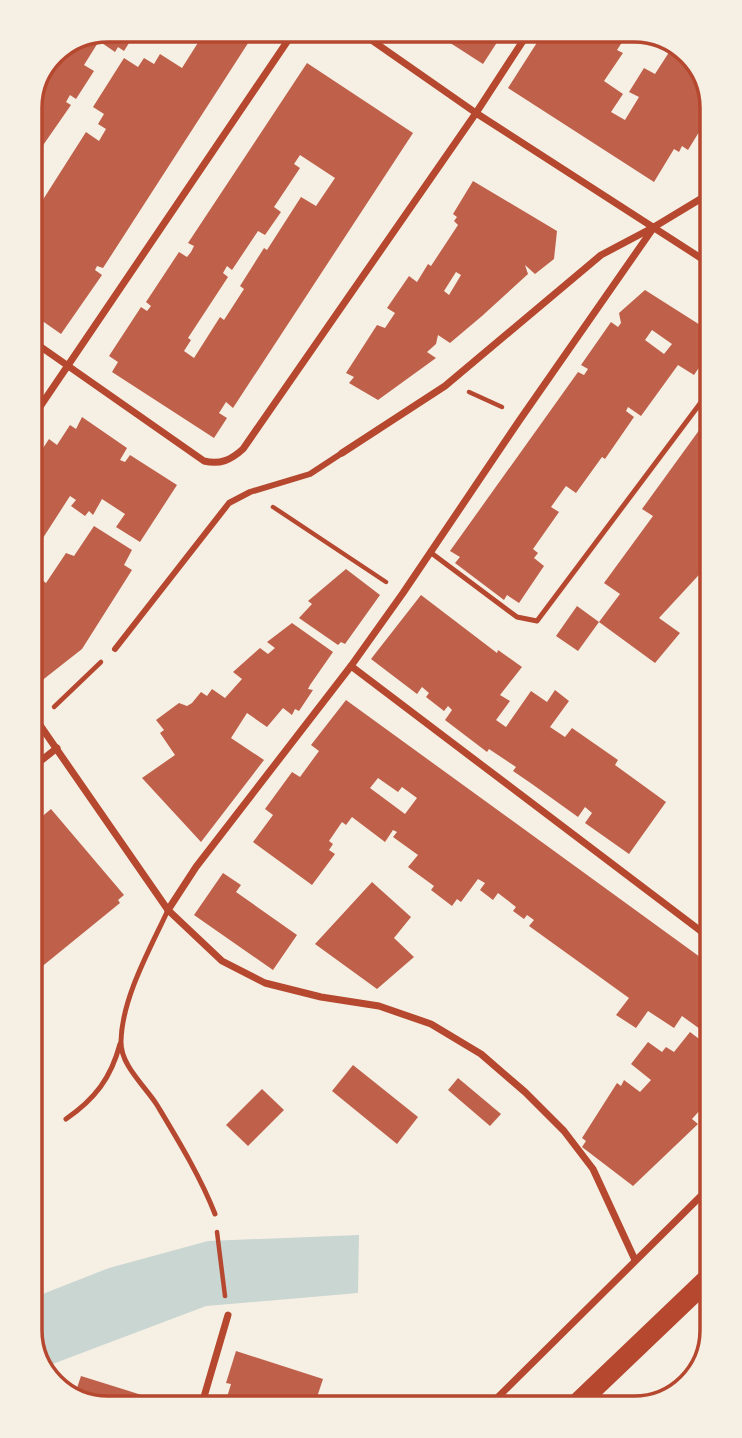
<svg xmlns="http://www.w3.org/2000/svg" width="742" height="1438" viewBox="0 0 742 1438" font-family="'Libre Baskerville',serif">
  <style>
    .water { fill: #c9d6d2 }
    .building { fill: #bf614a; fill-rule: evenodd }
    .lines { fill: none; stroke-linecap: round; stroke-linejoin: round }
    .path { stroke: #b5482f; stroke-width: 4.5 }
    .service { stroke: #b5482f; stroke-width: 5 }
    .pedestrian { stroke: #b5482f; stroke-width: 6 }
    .minor { stroke: #b5482f; stroke-width: 7 }
    .motorway { stroke: #b5482f; stroke-width: 21 }
    .rim { fill: none; stroke: #b5482f; stroke-width: 3.5 }
  </style>
  <rect width="100%" height="100%" fill="#f6efe4"/>
  <polygon class="water" points="359,1235 358,1293 206,1306 42,1368 36,1360 35,1297 109,1268 208,1241"/>
  <g class="building">
    <polygon points="108,30 143,30 138,38 134,35 124,51 118,47 115,52 99,41 84,65 94,71 76,99 70,95 66,102 71,105 30,164 30,103 53,52"/>
    <polygon points="206,30 240,30 252,37 103,268 97,266 95,270 102,275 61,334 31,313 30,220 86,132 99,141 106,129 98,124 104,114 93,107 124,58 138,67 144,58 154,64 160,54 182,68"/>
    <polygon points="430,30 505,30 483,64"/>
    <polygon points="545,30 630,30 617,50 623,53 604,81 623,94 611,112 625,120 639,97 629,92 644,68 655,74 675,43 681,46 706,78 707,119 688,150 682,146 679,152 674,149 654,182 508,88"/>
    <path d="M307,63l106,70 -180,275 -7,-6 -7,11 8,5 -13,20 -102,-66 6,-10 -9,-6 32,-49 6,4 4,-5 -5,-4 33,-50 8,5 4,-5 3,-6 -6,-3zM300,155l35,23 -19,28 -15,-9 -34,53 -3,-2 -24,38 4,3 -20,31 -4,-3 -26,41 -10,-7 7,-11 -3,-2 40,-61 -5,-4 4,-7 5,4 26,-39 7,4 16,-23 -7,-5 26,-39 -6,-4z"/>
    <path d="M473,181l84,50 -3,28 -19,15 -10,-9 3,9 -46,42 -32,27 -12,-8 -2,9 -9,8 9,6 -58,42 -29,-17 5,-6 -8,-4 31,-48 8,3 10,-15 -8,-5 22,-32 8,6 11,-18 3,2 27,-41 -4,-4 3,-4 -4,-3zM456,272l5,3 -12,20 -5,-4z"/>
    <path d="M645,290l63,40v24l-14,21 -16,-10 -37,51 -13,-9 -2,4 8,6 -29,42 -3,-2 -26,36 -10,-7 -15,21 8,5 -26,37 5,4 -4,5 10,8 -25,37 -12,-8 -3,5 -49,-37 5,-6 -10,-6 128,-179 6,3 4,-6 -7,-4 30,-43 7,5 3,-4 -2,-10zM652,330l20,14 -8,10 -19,-14z"/>
    <polygon points="82,417 127,448 120,460 125,462 130,455 177,485 140,542 116,527 125,514 102,499 93,515 89,511 85,516 71,506 76,500 70,496 32,555 32,465 49,439 57,445 70,425 76,429"/>
    <polygon points="708,418 709,564 659,618 680,633 655,663 599,622 620,594 604,583 653,516 642,509"/>
    <polygon points="94,526 132,550 124,565 132,570 82,649 40,682 32,674 32,573 46,583 66,553 74,556"/>
    <polygon points="346,569 380,595 345,644 341,642 338,645 299,618 312,604 308,601"/>
    <polygon points="421,595 497,653 498,650 522,667 500,695 510,701 496,720 506,727 531,691 547,702 555,690 569,701 550,727 565,737 572,728 618,760 615,765 666,802 629,854 585,823 592,813 585,807 578,817 532,784 513,771 516,767 489,749 487,752 445,720 452,710 448,706 444,711 426,697 429,693 422,687 417,694 371,659"/>
    <polygon points="577,606 599,622 578,651 556,636"/>
    <polygon points="292,623 333,652 310,685 308,689 313,690 299,711 295,709 292,715 283,708 267,727 247,713 231,738 264,760 201,842 142,778 175,755 160,733 164,730 156,720 179,703 187,706 192,703 201,692 207,696 212,689 225,698 242,679 233,672 260,648 268,654 275,648 267,642"/>
    <path d="M346,700l365,265v72l-29,-21 -8,12 -26,-17 -12,17 -20,-13 13,-17 -100,-72 5,-6 -7,-5 -3,4 -11,-8 3,-4 -18,-14 -5,7 -13,-10 5,-7 -7,-4 -17,23 -4,-3 -5,7 -21,-16 3,-4 -26,-19 10,-12 -25,-18 4,-5 -4,-2 -8,12 -33,-25 -6,8 -4,-3 -13,19 4,3 -4,6 6,4 -23,31 -59,-43 20,-27 -8,-6 27,-37 8,5 19,-26 -8,-6zM378,778l20,14 4,-5 15,11 -12,16 -35,-26z"/>
    <polygon points="51,809 124,895 118,900 120,903 34,973 33,824"/>
    <polygon points="223,873 241,885 236,892 297,935 273,970 194,915"/>
    <polygon points="372,882 411,917 394,938 414,957 377,989 315,944"/>
    <polygon points="690,1032 711,1048 711,1115 701,1109 692,1119 698,1124 633,1186 582,1147 586,1141 582,1138 617,1083 621,1086 624,1080 640,1092 651,1080 631,1064 648,1042 662,1052 666,1047 674,1052"/>
    <polygon points="353,1065 418,1117 397,1144 332,1091"/>
    <polygon points="458,1078 501,1114 490,1126 448,1090"/>
    <polygon points="262,1089 284,1110 248,1146 226,1125"/>
    <polygon points="236,1351 323,1379 314,1406 224,1407 231,1384 226,1383"/>
    <polygon points="81,1376 129,1391 179,1407 102,1408 74,1397"/>
  </g>
  <g class="lines">
    <g class="path">
      <polyline points="469,392 502,407"/>
      <polyline points="273,507 386,582"/>
      <polyline points="54,707 101,662"/>
      <polyline points="217,1232 225,1296"/>
    </g>
    <g class="service">
      <polyline points="430,552 517,617 537,621 708,393"/>
      <path d="M168,910c-18,39 -46,88 -47,131 -1,24 24,45 36,64 21,35 43,71 58,109"/>
      <path d="M66,1119c29,-20 45,-41 54,-75"/>
    </g>
    <polyline class="pedestrian" points="115,649 229,503 250,492 310,474 342,453"/>
    <g class="minor">
      <polyline points="357,30 476,113 707,262"/>
      <path d="M31,340l173,121c16,4 27,-1 39,-12l233,-336 54,-83"/>
      <polyline points="31,420 295,30"/>
      <polyline points="342,453 445,386 601,255 654,227 707,195"/>
      <polyline points="351,666 710,938"/>
      <polyline points="33,715 168,910 222,961 265,983 321,997 379,1006 431,1024 481,1054 525,1092 564,1131 593,1169 635,1260"/>
      <polyline points="33,767 57,748"/>
      <polyline points="168,910 196,867 351,666 403,593 519,421 654,227"/>
      <polyline points="491,1404 712,1185"/>
      <polyline points="201,1407 228,1315"/>
    </g>
    <polyline class="motorway" points="578,1403 712,1275"/>
  </g>
  <path d="M0 0H742V1438H0ZM108 42H634A66 66 0 0 1 700 108V1330A66 66 0 0 1 634 1396H108A66 66 0 0 1 42 1330V108A66 66 0 0 1 108 42Z" fill="#f6efe4" fill-rule="evenodd"/>
  <path class="rim" d="M108 42H634A66 66 0 0 1 700 108V1330A66 66 0 0 1 634 1396H108A66 66 0 0 1 42 1330V108A66 66 0 0 1 108 42Z"/>
</svg>
